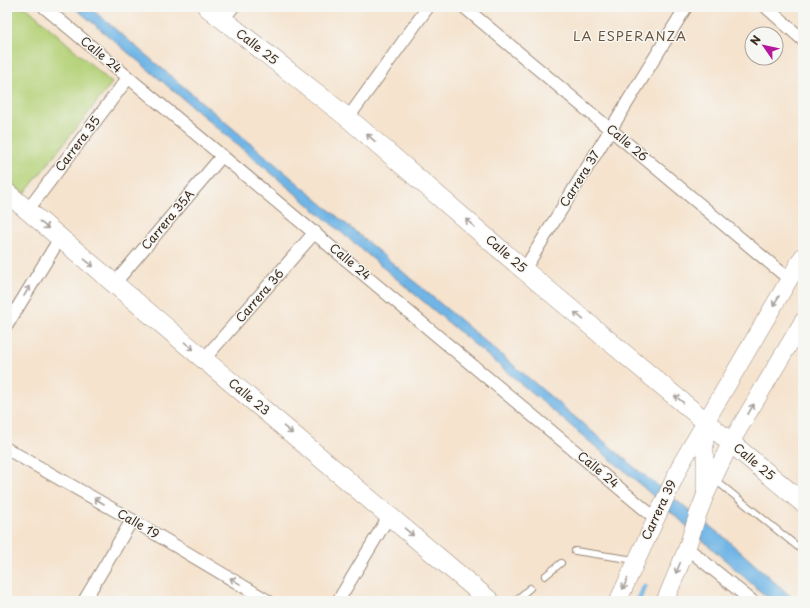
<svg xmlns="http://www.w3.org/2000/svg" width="810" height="608" viewBox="0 0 810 608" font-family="'Playpen Sans',sans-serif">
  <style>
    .green { fill: #b4d177; stroke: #787e4a }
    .water { fill: #70b5e6; stroke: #567082 }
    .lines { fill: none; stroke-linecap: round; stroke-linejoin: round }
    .stream { stroke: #70b5e6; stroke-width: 5 }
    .lane-casing { stroke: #988676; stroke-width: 8 }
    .street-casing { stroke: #988676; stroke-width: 14 }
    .secondary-casing { stroke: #988676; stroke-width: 18 }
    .primary-casing { stroke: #988676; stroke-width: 20 }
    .lane { stroke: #fff; stroke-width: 6 }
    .street { stroke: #fff; stroke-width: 12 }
    .secondary { stroke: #fff; stroke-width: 17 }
    .primary { stroke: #fff; stroke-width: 19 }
    .oneway { stroke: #a79f9a }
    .labels { text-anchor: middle; stroke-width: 3; stroke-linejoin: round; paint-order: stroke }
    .street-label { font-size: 12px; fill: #3b2a1e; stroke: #f6f6f2 }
    .neighbourhood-label { font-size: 13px; letter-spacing: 1px; fill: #6c533a; stroke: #f6f6f2 }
  </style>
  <rect width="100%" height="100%" fill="#f6f6f2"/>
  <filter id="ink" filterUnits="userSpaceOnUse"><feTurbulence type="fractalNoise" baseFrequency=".025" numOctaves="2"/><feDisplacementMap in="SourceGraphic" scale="8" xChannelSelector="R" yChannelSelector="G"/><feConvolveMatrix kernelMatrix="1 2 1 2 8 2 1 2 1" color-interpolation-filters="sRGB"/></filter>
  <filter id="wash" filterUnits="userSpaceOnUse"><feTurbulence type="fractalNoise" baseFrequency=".012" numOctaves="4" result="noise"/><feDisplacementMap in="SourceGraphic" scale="16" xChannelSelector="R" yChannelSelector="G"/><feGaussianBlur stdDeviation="0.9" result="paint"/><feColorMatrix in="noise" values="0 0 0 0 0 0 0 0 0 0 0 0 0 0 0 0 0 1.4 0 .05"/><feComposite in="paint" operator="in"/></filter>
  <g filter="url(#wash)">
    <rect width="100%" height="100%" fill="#f5e3ce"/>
    <polygon class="green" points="7,7 26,7 112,83 24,194 7,179"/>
    <polygon class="water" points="74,7 89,7 640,472 726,539 796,601 771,601 634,479"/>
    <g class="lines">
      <polyline class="stream" points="638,601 645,586"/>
    </g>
  </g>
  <g filter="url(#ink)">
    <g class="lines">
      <defs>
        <g id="lane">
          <polyline points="714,479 803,551"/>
          <polyline points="575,551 635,560"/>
          <polyline points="545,576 561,563"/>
          <polyline points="515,601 530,588"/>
        </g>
        <g id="street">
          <polyline points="44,7 655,518"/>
          <polyline points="464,7 789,279"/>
          <polyline points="766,7 803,40"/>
          <polyline points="222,20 233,7"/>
          <polyline points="348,118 428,7"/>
          <polyline points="27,211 128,78"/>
          <polyline points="524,270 686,7"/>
          <polyline points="114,284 222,156"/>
          <polyline points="7,325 60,238"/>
          <polyline points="204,359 315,232"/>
          <polyline points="7,449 132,520 268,601"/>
          <polyline points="687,548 752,601"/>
          <polyline points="84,601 132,520"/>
          <polyline points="338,601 389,516"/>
        </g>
        <g id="secondary">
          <polyline points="705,423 705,490"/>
          <polyline points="618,601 682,462 803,256"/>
          <polyline points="665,601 687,548 698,514 705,496 731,442 803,321"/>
        </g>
        <g id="primary">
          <polyline points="207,7 348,118 524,270 803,503"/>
          <polyline points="7,193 490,601"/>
        </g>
      </defs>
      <use href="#lane" class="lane-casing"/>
      <use href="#street" class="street-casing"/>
      <use href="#secondary" class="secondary-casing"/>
      <use href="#primary" class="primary-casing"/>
      <use href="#lane" class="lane"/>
      <use href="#street" class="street"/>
      <use href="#secondary" class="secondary"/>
      <use href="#primary" class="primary"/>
    </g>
    <defs><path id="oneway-shaft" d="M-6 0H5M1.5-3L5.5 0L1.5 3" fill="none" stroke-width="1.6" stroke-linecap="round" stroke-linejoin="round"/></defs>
    <g class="oneway">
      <use href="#oneway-shaft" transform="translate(371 138) rotate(-139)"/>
      <use href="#oneway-shaft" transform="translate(470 223) rotate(-139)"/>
      <use href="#oneway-shaft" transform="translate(44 225) rotate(40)"/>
      <use href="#oneway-shaft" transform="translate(89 263) rotate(40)"/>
      <use href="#oneway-shaft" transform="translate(27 291) rotate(-59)"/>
      <use href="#oneway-shaft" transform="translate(776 301) rotate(121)"/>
      <use href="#oneway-shaft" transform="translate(579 316) rotate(-140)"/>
      <use href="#oneway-shaft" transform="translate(189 346) rotate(40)"/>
      <use href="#oneway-shaft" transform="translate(679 399) rotate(-140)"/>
      <use href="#oneway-shaft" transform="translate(751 409) rotate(-59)"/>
      <use href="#oneway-shaft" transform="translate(288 430) rotate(40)"/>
      <use href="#oneway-shaft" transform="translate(99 501) rotate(-150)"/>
      <use href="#oneway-shaft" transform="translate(409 532) rotate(40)"/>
      <use href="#oneway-shaft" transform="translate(678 568) rotate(113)"/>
      <use href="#oneway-shaft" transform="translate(235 581) rotate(-149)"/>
      <use href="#oneway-shaft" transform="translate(625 584) rotate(114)"/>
    </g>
  </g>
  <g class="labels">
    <g class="street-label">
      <text transform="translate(257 47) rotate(38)" y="4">Calle 25</text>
      <text transform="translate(101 55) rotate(40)" y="4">Calle 24</text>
      <text transform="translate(627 143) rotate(40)" y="4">Calle 26</text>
      <text transform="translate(78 144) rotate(-53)" y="4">Carrera 35</text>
      <text transform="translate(580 179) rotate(-58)" y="4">Carrera 37</text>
      <text transform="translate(168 220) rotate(-50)" y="4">Carrera 35A</text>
      <text transform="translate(506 254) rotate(41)" y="4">Calle 25</text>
      <text transform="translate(350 262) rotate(40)" y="4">Calle 24</text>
      <text transform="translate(260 296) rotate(-49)" y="4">Carrera 36</text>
      <text transform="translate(249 397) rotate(40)" y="4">Calle 23</text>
      <text transform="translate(754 462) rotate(40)" y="4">Calle 25</text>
      <text transform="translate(598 470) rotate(40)" y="4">Calle 24</text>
      <text transform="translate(659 510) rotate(-65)" y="4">Carrera 39</text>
      <text transform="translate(138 524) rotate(30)" y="4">Calle 19</text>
    </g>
    <g class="neighbourhood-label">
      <text x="630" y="41">LA ESPERANZA</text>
    </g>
  </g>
  <rect width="810" height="608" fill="none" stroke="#f6f6f2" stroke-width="24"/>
  <g transform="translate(764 46) rotate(304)"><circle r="19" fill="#f6f6f2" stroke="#aba49d"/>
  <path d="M0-3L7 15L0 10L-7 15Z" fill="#b5179e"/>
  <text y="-6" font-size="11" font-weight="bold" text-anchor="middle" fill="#3b2a1e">N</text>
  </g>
</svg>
